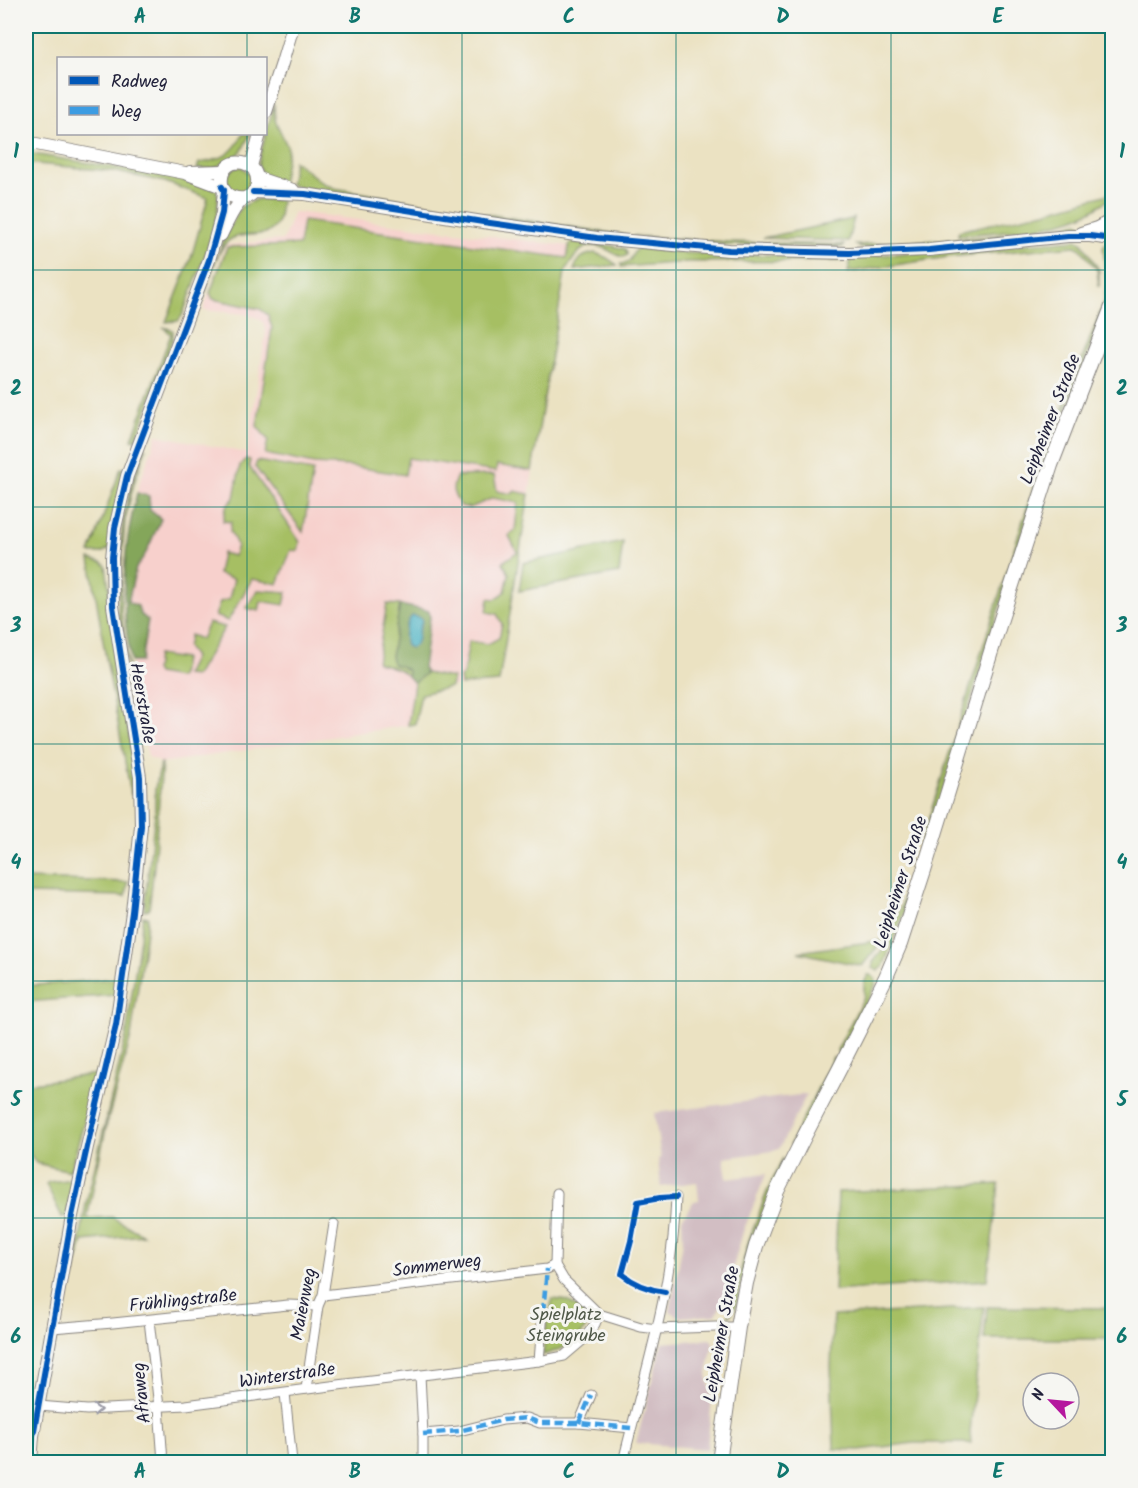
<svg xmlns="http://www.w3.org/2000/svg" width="1138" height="1488" viewBox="0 0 1138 1488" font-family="Kalam,sans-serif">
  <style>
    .built { fill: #f7d0cc }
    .industrial { fill: #d2bec3 }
    .green { fill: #a6bf64; stroke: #647050; stroke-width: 1.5 }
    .forest { fill: #84a65a; stroke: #53644a; stroke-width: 1.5 }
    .water { fill: #44b0c2; stroke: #33697e; stroke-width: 1.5 }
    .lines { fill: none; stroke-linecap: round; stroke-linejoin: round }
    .minor-casing { stroke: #86827e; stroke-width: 11 }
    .tertiary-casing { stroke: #86827e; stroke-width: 14 }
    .secondary-casing { stroke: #86827e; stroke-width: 16 }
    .minor { stroke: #fff; stroke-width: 9 }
    .tertiary { stroke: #fff; stroke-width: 12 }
    .secondary { stroke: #fff; stroke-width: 14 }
    .quiet { stroke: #3c9ce2; stroke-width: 4.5; stroke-dasharray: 9 4.5; stroke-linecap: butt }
    .cycleway-casing { stroke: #f6f6f2; stroke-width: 10 }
    .cycleway { stroke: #0057b8; stroke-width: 6 }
    .oneway { stroke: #9c9ca7 }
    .grid { fill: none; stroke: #0f766e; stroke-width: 1.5; stroke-opacity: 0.55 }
    .labels { text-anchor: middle; stroke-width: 6; stroke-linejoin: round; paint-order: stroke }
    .street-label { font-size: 18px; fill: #22223b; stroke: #f6f6f2 }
    .park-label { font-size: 18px; fill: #505949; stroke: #f6f6f2 }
    .neatline { fill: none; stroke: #0f766e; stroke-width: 2 }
    .grid-label { font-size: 20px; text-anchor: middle; font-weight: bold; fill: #0f766e }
  </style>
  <rect width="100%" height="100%" fill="#f6f6f2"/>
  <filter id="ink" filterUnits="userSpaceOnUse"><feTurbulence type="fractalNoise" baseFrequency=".0167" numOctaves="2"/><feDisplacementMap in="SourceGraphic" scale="12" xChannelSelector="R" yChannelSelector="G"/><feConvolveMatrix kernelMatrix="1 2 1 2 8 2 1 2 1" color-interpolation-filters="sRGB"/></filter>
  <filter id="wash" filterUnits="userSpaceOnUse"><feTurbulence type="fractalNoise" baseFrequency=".008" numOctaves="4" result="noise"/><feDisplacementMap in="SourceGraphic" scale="24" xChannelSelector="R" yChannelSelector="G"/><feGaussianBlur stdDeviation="1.35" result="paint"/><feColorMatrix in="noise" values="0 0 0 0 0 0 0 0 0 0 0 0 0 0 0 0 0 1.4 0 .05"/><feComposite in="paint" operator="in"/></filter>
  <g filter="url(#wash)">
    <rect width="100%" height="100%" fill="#ebe2c2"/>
    <polygon class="built" points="294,212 569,246 499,682 461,685 421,693 415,724 162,763 148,757 133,677 125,612 124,565 130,520 139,484 157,435 247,453 266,332 263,322 258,318 245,314 203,310 226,245 283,240"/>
    <g class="industrial">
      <polygon points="807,1094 779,1149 773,1151 724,1158 727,1179 766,1174 743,1232 724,1299 716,1315 680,1317 670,1311 683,1242 682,1219 694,1201 699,1200 697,1182 661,1187 658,1159 661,1158 654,1113"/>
      <polygon points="710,1339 713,1342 707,1374 712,1399 707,1449 636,1443 662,1343"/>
    </g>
    <g class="green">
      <polygon points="274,104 275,120 288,148 282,184 261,173 258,163"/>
      <path d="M243,134h7l-8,16 -5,6 -23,12 -17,1 2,-6c23,-3 34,-9 44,-29z"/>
      <path d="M26,153l157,25 33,11c11,23 -25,102 -34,127l-4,5 -12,1 25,-64 17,-60 -43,-16 -53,-11 -86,-8z"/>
      <polygon points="294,161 323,183 334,188 485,214 624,235 621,237 333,194 290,185"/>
      <polygon points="242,167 252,176 250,189 243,194 229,191 226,178 233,168"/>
      <path d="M1112,193v4c-9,6 -17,13 -28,17 -33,16 -88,18 -126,21l1,-4 86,-19z"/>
      <path d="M257,199l24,1c-1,8 -1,17 -4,23 -9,20 -36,5 -50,19 -11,10 -20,44 -25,60v-7l24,-61 15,-27z"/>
      <polygon points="854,218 848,241 763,238 852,219"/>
      <path d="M303,221l264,37 2,-12 3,-4 40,4 13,3 2,3v3l-3,2c-7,-1 -12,-5 -18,-8 -22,-10 -31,6 -41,23l-33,199 -35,-6 -1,7 -88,-14 -3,17 -56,-9 -35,-2 -49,-10 3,-14 -11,-14 15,-98 -4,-13 -8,-6 -47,-10 -3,-6 17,-46 72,-2z"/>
      <path d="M1078,222l3,2 1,2 -2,3c-73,9 -145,17 -219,19l-5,-3c42,-2 83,-5 125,-8 32,-3 66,-5 97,-15z"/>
      <polygon points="633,236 730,242 844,245 843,247 729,245"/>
      <polygon points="1077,240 1082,242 1099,270 1099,287 1097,270 1081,249 1075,246 948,257 848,272 851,259 855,257"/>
      <polygon points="1105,244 1112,248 1112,290 1040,477 907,905 883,967 878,970 873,968 873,962 888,943 902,903 1037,476 1104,302 1107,284 1103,247"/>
      <path d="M638,248l50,5 149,4 6,2 1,2 -155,1 -68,5v-3c13,0 8,-10 17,-16z"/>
      <path d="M595,253l12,5 10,7 -43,5c4,-12 9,-15 21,-17z"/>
      <polygon points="163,327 170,329 173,331 173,338 136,440 132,439 171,334"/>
      <polygon points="144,448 146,449 134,483 125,520 121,566 121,613 129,674 118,613 119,566 123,520 132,482"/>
      <polygon points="246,459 250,460 249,466 300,542 298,551 291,550 278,584 252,579 228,621 215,616 220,602 229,599 234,579 218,574 222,553 234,556 237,545 230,531 231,522 223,521 226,507 234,498 240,465"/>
      <polygon points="257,461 313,471 303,532 255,467"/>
      <polygon points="121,468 127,469 109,549 101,553 90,553"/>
      <path d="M494,475l3,16 15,3 2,-3 15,3 -30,188 -38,3 -1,-8 3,-2 6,-34 19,3 11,-6 3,-14 -5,-10 -10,-2 2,-14 6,1 10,-7 4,-18 -6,-12 14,-10 -8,-16 6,-6 3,-27 -25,-5 -23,10 -9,-2c-8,-12 -11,-16 -4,-30z"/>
      <polygon points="623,542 619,573 519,591 523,563"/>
      <polygon points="90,559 103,563 106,566 136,788 131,794 105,653"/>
      <polygon points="258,590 287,592 284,605 261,601 259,611 246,608"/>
      <polygon points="387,604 400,605 391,656 392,661 404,667 408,671 408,676 400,670 377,662"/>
      <polygon points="208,623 225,627 196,676 185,675 194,657 187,647 190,635 201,639"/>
      <polygon points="157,655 184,659 181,675 178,678 157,674 155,670"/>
      <polygon points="426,673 453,678 451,687 421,694 415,724 408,725 414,683"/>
      <polygon points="161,763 162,763 154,866 149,909 144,910 155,813 155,788"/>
      <polygon points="26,879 128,882 126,896 26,894"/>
      <polygon points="143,916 148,917 131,1036 107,1123 87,1218 112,1217 143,1235 83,1241 73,1279 86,1204 126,1036"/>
      <polygon points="883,940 862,966 798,952"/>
      <path d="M868,975h3c4,3 6,5 4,11l-36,70 -2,-6 27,-53v-14z"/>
      <polygon points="117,978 116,995 26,1002 26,986"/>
      <polygon points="833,1057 836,1060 836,1064 799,1135 790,1145"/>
      <polygon points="98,1074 70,1171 36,1163 26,1148 26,1084"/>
      <path d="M783,1158l-1,11c-13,36 -29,73 -40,110 -4,12 -4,29 -14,39l21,-78 18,-48z"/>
      <polygon points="74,1179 67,1215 62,1217 46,1184 49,1182"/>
      <polygon points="999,1184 987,1280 834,1291 838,1192"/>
      <path d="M552,1299l16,2 22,16c-6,23 -25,32 -47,38l4,-37 3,-2z"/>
      <polygon points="984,1307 973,1403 970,1432 971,1443 914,1443 859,1450 834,1449 831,1367 833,1316"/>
      <polygon points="987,1307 1112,1308 1112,1339 984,1339"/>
    </g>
    <g class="forest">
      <path d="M137,493l12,3 1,14 11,9 -15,34 -10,15 -8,34 10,4 2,8 8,6 -7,42h-10c-2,-17 -6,-35 -6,-52 -3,-40 2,-78 12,-117z"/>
      <path d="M400,605l29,6 1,7 -7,50 3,5 -12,10 -6,-7v-5c-5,-5 -8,-5 -15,-7l-2,-8z"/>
    </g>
    <path class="water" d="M412,616c14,2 10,5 7,14 -2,8 1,12 -8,18l-5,-2c-3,-11 -1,-21 6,-30z"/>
  </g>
  <g filter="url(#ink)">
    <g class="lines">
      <defs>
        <g id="minor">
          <polyline points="557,1193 555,1265 564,1280 599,1314 641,1327 657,1329 715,1327 738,1327"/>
          <polyline points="323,1295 547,1269 555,1265"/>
          <polyline points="149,1320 159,1407 163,1462"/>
          <polyline points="52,1328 113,1323 288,1305 318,1306"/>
          <polyline points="539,1361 543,1312"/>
          <polyline points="420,1375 423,1434 423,1462"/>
          <polyline points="306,1389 318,1306 323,1295 334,1224"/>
          <polyline points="285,1393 292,1462"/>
          <polyline points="39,1406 87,1410 186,1405 338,1385 539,1361 564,1356 584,1339 595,1324 599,1314"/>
          <polyline points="579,1423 591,1395"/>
          <polyline points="423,1434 459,1431 503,1420 527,1418 540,1423 579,1423 631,1428"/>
          <path d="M623,1462c21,-87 50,-174 53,-265"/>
        </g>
        <g id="tertiary">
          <polyline points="266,112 282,63 293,26"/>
          <polyline points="26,142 185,173 222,187"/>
          <polyline points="251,166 260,134"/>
          <polyline points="190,172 224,171"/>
          <polyline points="258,178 293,190"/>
          <polyline points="253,192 305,194 483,222 597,238 729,250 849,253 929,250 1068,236 1090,236 1112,239"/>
          <polyline points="1081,233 1097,228 1110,221"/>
          <path d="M221,235c4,-8 8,-17 13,-25 2,-3 6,-8 9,-11 2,-2 5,-2 8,-4 7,-6 8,-17 3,-25 -3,-4 -7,-6 -11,-7 -26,-6 -31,38 1,35"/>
          <polyline points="31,1462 33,1436 72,1216 87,1147 116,1025 132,912 141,826 140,777 113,606 112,558 115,528 127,476 209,260 222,213 224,190"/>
        </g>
        <g id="secondary">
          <path d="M1112,216c-4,8 -4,16 0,23"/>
          <polyline points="719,1462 738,1327 746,1283 756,1246 777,1191 804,1137 840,1068 886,977 900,944 924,870 1001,619 1051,465 1112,307"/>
        </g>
      </defs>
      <use href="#minor" class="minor-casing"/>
      <use href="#tertiary" class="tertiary-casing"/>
      <use href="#secondary" class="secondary-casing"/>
      <use href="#minor" class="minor"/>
      <use href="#tertiary" class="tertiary"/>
      <use href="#secondary" class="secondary"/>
      <g class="quiet">
        <polyline points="543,1312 547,1269"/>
        <polyline points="579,1423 591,1395"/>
        <polyline points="423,1434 459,1431 503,1420 527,1418 540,1423 579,1423 631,1428"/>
      </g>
      <defs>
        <g id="cycleway">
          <polyline points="253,192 305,194 483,222 597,238 729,250 849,253 929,250 1068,236 1090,236 1112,239"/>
          <path d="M665,1292c-15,-2 -31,-8 -43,-18l9,-33 7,-39 22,-4 16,-1"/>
          <polyline points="31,1462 33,1436 72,1216 87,1147 116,1025 132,912 141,826 140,777 113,606 112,558 115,528 127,476 209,260 222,213 224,190 222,187"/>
        </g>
      </defs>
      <use href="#cycleway" class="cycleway-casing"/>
      <use href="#cycleway" class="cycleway"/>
    </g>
    <defs><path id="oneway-chevron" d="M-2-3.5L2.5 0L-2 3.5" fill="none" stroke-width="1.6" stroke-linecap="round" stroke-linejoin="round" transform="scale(1.5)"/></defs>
    <use class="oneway" href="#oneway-chevron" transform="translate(97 1410) rotate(-2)"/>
  </g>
  <path class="grid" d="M247,26v32M462,26v1436M676,26v1436M891,26v1436M247,134v1328M26,270h1086M26,507h1086M26,744h1086M26,981h1086M26,1218h1086"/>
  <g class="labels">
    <g class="street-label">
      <text transform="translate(1050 419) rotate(-69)" y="6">Leipheimer Straße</text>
      <text transform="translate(143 703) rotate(80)" y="6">Heerstraße</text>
      <text transform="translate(900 882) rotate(-72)" y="6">Leipheimer Straße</text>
      <text transform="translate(437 1265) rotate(-7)" y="6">Sommerweg</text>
      <text transform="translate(183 1300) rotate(-6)" y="6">Frühlingstraße</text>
      <text transform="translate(303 1304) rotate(-79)" y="6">Maienweg</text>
      <text transform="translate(721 1334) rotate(-80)" y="6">Leipheimer Straße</text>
      <text transform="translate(287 1375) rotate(-8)" y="6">Winterstraße</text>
      <text transform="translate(141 1393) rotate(-96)" y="6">Afraweg</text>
    </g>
    <g class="park-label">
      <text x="566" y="1320">Spielplatz<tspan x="566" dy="21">Steingrube</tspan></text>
    </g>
  </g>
  <rect width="1138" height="1488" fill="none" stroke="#f6f6f2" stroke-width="66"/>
  <rect x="57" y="57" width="210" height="78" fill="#f6f6f2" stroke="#a1a1a9" stroke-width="1.5"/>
  <rect x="69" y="76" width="30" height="9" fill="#0057b8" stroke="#a1a1a9" stroke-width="1.5"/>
  <text x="111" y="87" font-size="18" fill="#22223b">Radweg</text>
  <rect x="69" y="106" width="30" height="9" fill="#3c9ce2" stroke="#a1a1a9" stroke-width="1.5"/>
  <text x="111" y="117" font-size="18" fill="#22223b">Weg</text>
  <g transform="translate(1051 1401) rotate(296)"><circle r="28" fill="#f6f6f2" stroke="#a1a1a9" stroke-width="1.5"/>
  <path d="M0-4.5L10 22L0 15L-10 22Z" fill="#b5179e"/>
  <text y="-9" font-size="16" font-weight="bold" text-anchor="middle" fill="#22223b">N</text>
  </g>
  <rect x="33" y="33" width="1072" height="1422" class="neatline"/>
  <g class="grid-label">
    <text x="140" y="23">A</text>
    <text x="355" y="23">B</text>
    <text x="569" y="23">C</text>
    <text x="783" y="23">D</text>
    <text x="998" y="23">E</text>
    <text x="16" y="158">1</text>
    <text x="1122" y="158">1</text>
    <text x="16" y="395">2</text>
    <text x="1122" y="395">2</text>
    <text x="16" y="632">3</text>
    <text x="1122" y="632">3</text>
    <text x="16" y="869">4</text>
    <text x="1122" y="869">4</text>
    <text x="16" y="1106">5</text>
    <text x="1122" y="1106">5</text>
    <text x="16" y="1343">6</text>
    <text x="1122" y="1343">6</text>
    <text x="140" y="1478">A</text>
    <text x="355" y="1478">B</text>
    <text x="569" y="1478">C</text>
    <text x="783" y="1478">D</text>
    <text x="998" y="1478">E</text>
  </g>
</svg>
